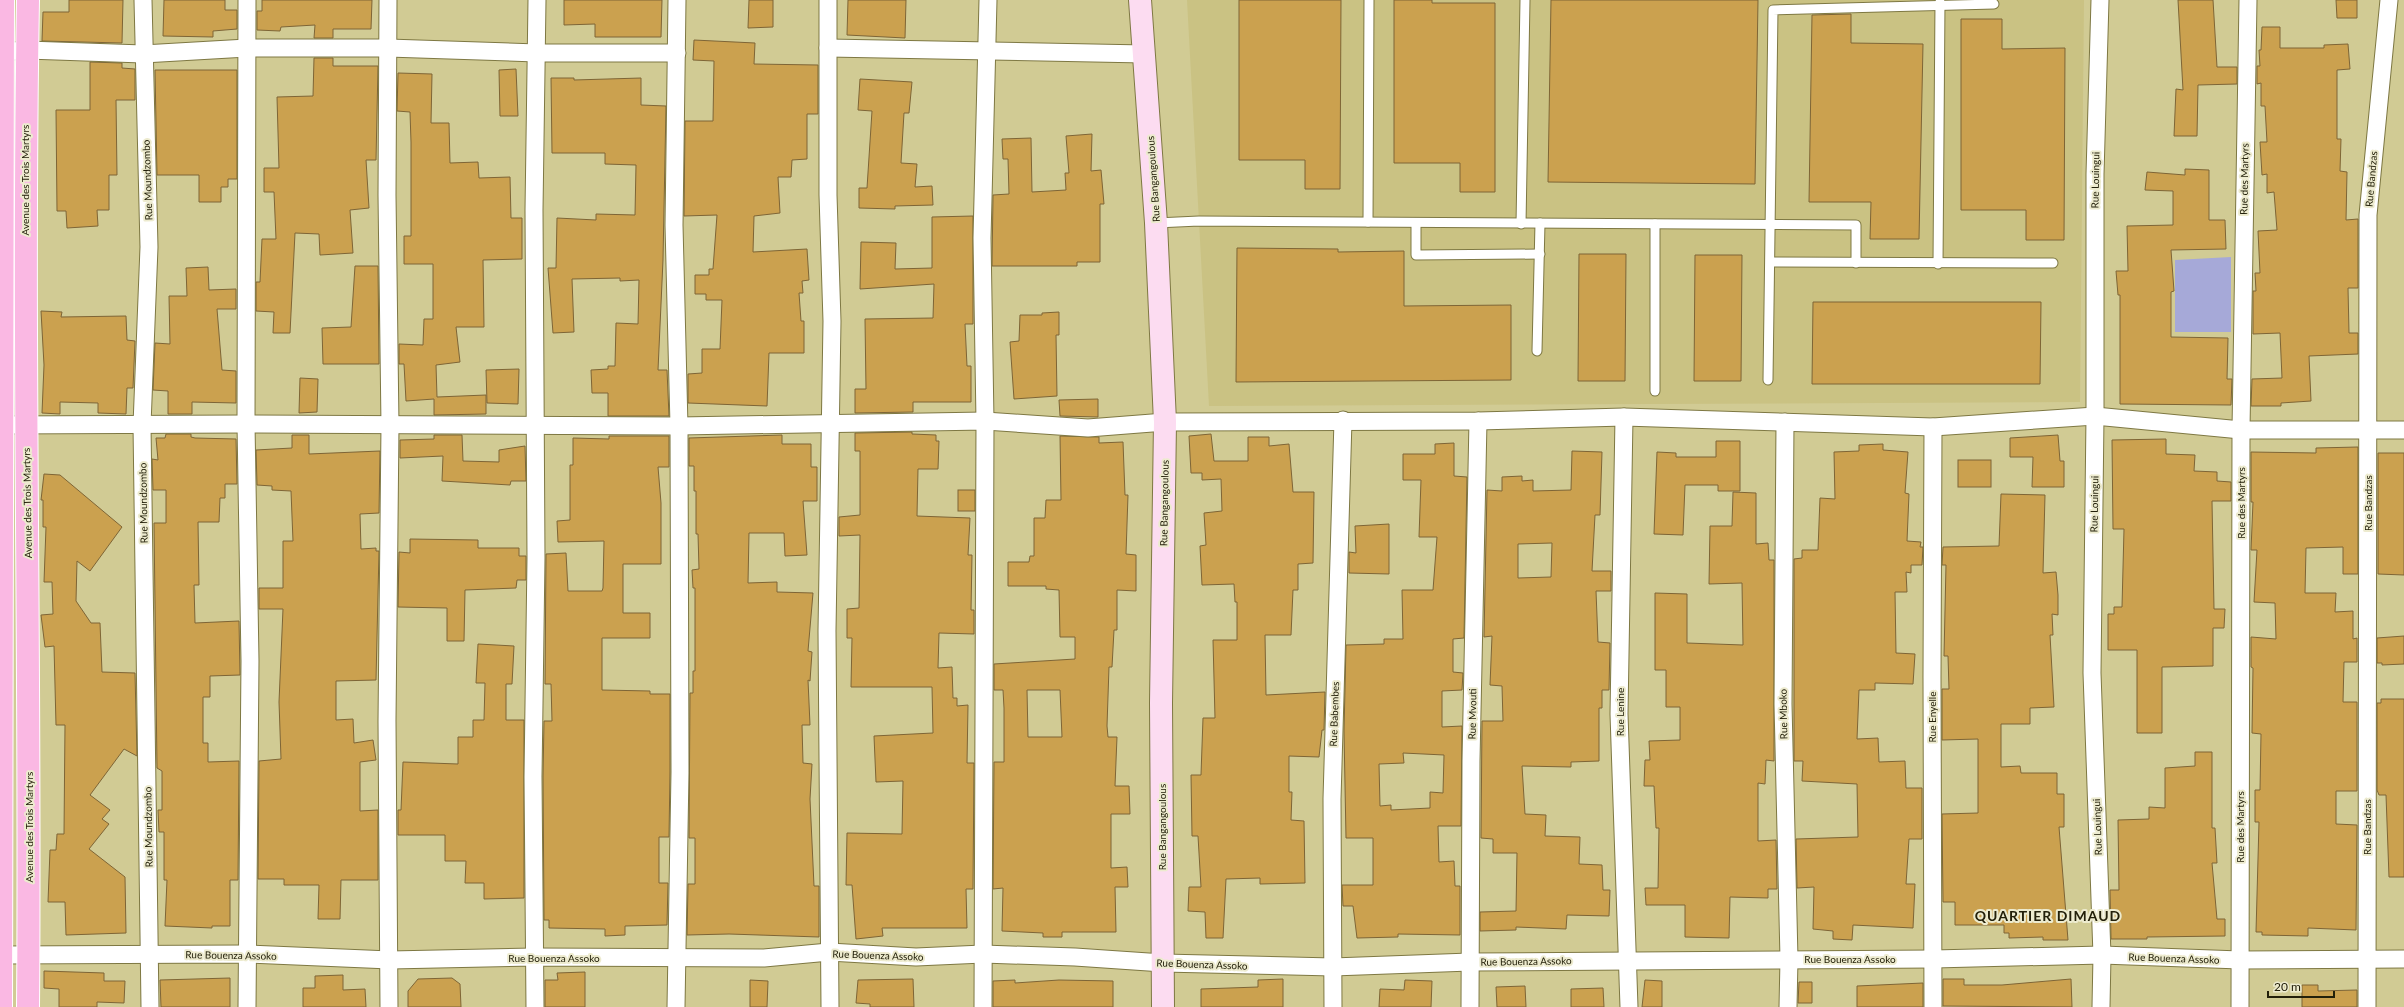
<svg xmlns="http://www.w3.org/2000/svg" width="2404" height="1007" viewBox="0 0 2404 1007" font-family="Lato,sans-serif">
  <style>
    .built { fill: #cac283 }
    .green { fill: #a6a9d8 }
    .building { fill: #cba14f; stroke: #7e6536; fill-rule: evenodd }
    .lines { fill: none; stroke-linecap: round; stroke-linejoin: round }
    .lane-casing { stroke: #7e7843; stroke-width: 11 }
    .street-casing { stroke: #7e7843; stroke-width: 19 }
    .secondary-casing { stroke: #7e7843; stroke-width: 24 }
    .primary-casing { stroke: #fff; stroke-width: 24 }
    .lane { stroke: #fff; stroke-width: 9 }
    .street { stroke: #fff; stroke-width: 17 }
    .secondary { stroke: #fcdcf1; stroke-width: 22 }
    .primary { stroke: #fab8e3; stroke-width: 22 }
    .labels { text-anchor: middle; stroke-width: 4; stroke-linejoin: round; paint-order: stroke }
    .street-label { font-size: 10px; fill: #23200a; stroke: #edebcf }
    .district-label { font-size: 14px; font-weight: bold; letter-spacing: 1px; fill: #23200a; stroke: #edebcf }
  </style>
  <rect width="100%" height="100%" fill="#d1cb94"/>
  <polygon class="built" points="1187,0 2084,0 2080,402 1209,406"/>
  <polygon class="green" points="2231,257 2231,332 2175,332 2175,260"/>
  <g class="building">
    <polygon points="69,0 123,0 122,43 42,41 43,12 69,12"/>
    <polygon points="164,0 225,0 225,10 237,10 237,29 213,31 213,37 163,36"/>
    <polygon points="262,0 372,0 371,29 333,29 333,38 314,38 315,25 281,27 280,31 257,30 257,11 262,11"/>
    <polygon points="564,0 662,0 661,37 595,37 595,24 564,25"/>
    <polygon points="749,0 773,0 773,27 748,28"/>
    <polygon points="848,0 906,0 905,38 847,35"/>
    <polygon points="1239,0 1341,0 1340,189 1305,189 1305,160 1239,160"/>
    <polygon points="1394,0 1432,0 1432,3 1495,3 1495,192 1460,192 1460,163 1394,163"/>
    <polygon points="1551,0 1758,0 1755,184 1548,182"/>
    <polygon points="2178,0 2213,0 2217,67 2237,67 2237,84 2198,85 2197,136 2174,136 2176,89 2183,90"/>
    <polygon points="2336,0 2357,0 2357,18 2337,18"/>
    <polygon points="1851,14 1851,43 1923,44 1919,239 1870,239 1871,202 1809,202 1812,15"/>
    <polygon points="1961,19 2002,19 2002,49 2065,48 2064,240 2026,240 2026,210 1961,210"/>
    <polygon points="2262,27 2280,27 2280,48 2324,48 2324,45 2348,44 2350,69 2337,70 2337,139 2341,139 2340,171 2347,172 2346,220 2358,219 2358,288 2348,288 2349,333 2358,333 2358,354 2309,356 2311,401 2281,403 2281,406 2251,406 2252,379 2282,378 2280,333 2253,334 2253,291 2256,291 2255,273 2260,273 2258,231 2277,230 2274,192 2267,193 2267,174 2262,175 2260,142 2267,142 2265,106 2261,106 2261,83 2257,84 2257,66 2260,66 2259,50 2261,50"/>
    <polygon points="694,40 755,43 754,64 818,65 818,114 807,114 807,159 792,160 791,177 778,177 780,213 754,216 753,252 807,249 809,280 802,281 803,293 799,293 801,321 804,321 804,353 769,353 767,406 688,403 688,374 702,373 702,349 720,349 722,300 706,300 706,294 695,294 695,275 709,275 709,269 713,269 717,215 684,216 685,121 713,121 714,61 693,60"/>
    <polygon points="314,58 333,58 333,66 378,66 376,160 366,160 369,208 350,210 353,253 320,255 319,234 295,233 290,333 273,333 274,312 256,311 256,282 260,282 262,239 276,239 274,192 264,192 264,168 279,168 277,97 313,96"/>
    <polygon points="90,62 122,63 122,68 135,69 135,100 116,100 117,175 109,175 109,210 97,210 98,226 67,228 66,211 57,211 56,110 90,110"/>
    <polygon points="516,69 518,116 500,116 499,70"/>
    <polygon points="155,70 237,70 237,179 228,179 228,187 221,187 221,202 199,202 199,175 157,175"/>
    <polygon points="398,73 432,74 431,123 449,123 450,163 478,162 479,178 510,177 511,218 522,218 522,259 483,260 484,327 456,327 460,362 436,365 437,397 486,395 486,414 434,415 434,399 406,401 404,364 399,364 399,344 423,345 424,319 433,319 433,264 404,264 404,236 411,236 411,142 410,112 397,111"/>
    <polygon points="551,78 574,78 574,80 641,78 641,105 666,106 663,260 658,370 667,370 669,416 608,416 608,393 592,393 591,370 608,369 608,366 615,366 616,323 638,324 639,280 620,281 620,278 572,279 574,332 553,333 548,268 556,268 557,218 596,220 596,214 635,215 636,165 605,164 605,153 552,153"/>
    <polygon points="860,79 912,82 909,113 904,113 901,163 917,164 915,187 932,186 933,205 895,206 895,209 859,208 859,188 867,188 872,111 858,110"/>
    <polygon points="1092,134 1091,171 1101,170 1104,204 1100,204 1100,262 1077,262 1077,266 992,266 993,195 1009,194 1008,159 1003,159 1002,139 1031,138 1032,192 1066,190 1065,173 1069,173 1066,136"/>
    <polygon points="2185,169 2209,170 2209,220 2225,220 2226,249 2171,250 2174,291 2171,292 2171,337 2228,338 2227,379 2232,379 2231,405 2120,404 2120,295 2118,295 2116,271 2128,271 2127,226 2173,225 2173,191 2145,190 2147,172 2185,175"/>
    <polygon points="973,216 973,324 965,324 967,366 971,366 971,402 913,402 913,412 855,413 855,389 866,389 865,319 933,318 934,284 860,289 861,242 896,243 895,269 932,268 932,217"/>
    <polygon points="1237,248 1338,249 1338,252 1404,251 1404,306 1511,305 1511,380 1236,382"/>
    <polygon points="1579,254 1626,254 1625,381 1578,381"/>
    <polygon points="1695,255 1742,255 1741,381 1694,381"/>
    <polygon points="355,266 378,266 379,364 323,364 322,328 351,327"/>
    <polygon points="208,267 209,290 236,289 236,309 217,309 222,370 236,371 236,403 192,402 192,414 168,414 168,391 153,390 155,343 170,344 169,296 187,296 186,268"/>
    <polygon points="1813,302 2041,302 2040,384 1812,384"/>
    <polygon points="41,311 62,312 61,317 126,316 127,340 135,341 133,388 127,388 126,414 98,413 98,403 60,402 60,414 42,413 44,365"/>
    <polygon points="1059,312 1059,335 1056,335 1057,396 1014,399 1010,342 1019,341 1020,315 1042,315 1042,313"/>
    <polygon points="519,369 518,404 487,403 486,370"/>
    <polygon points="300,378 318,379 317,412 299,413"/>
    <polygon points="1098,399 1098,417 1060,416 1059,400"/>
    <polygon points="912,432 912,434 936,435 936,441 939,441 938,469 918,469 917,516 970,518 968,555 972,555 971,610 974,610 974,634 939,633 938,668 952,667 953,698 957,698 957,706 968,705 967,763 974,763 973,889 966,889 967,928 882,928 883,936 856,939 852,885 846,885 847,833 902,834 903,781 876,782 874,736 933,733 932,687 851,687 852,638 847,638 847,609 859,608 860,535 839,536 839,517 860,515 860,451 855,451 855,433"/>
    <polygon points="166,434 191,434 191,437 195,438 236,439 237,484 225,484 225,498 220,498 219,522 198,522 199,585 194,585 195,623 239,621 240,675 210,676 210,697 203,697 203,743 208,743 208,762 239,761 238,880 230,880 230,926 212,926 212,928 165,926 167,880 164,880 164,832 159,832 158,810 162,810 162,771 157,768 154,523 166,523 166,490 153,490 152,459 158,460 156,438 165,438"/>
    <polygon points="1211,434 1214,461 1248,461 1248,437 1269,437 1269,446 1289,444 1293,492 1314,492 1313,563 1298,564 1298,590 1293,590 1291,635 1265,635 1266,695 1325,692 1324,730 1322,730 1319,757 1289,756 1289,792 1292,792 1291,820 1304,821 1305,883 1260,884 1260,878 1226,879 1223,938 1206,938 1205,912 1188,911 1189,887 1201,887 1198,836 1192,836 1191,775 1201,775 1203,718 1215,718 1213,640 1237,640 1237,602 1235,602 1234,584 1202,585 1200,546 1206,545 1204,513 1222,511 1221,479 1202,480 1202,473 1191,473 1189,436"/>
    <polygon points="292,435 309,435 309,454 380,451 379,513 360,514 361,549 376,548 376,551 379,551 376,680 336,681 336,720 353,719 354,743 373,740 376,760 360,762 360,811 378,810 378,880 341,880 340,919 318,919 319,885 284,885 284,879 258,879 259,761 281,759 279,702 283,609 259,609 259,588 283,588 283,541 293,541 291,491 272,490 272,486 257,485 256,450 292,448"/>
    <polygon points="434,435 462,435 463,461 499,462 499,450 525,446 526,481 511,481 510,485 442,481 443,456 400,458 400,440 434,439"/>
    <polygon points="782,435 782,444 811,444 811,467 817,467 817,501 803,501 807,555 785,556 784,533 749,533 748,583 777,582 777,592 813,593 808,651 812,652 810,681 808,680 810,725 802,725 803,763 812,764 810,799 814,886 819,886 819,937 729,934 687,935 688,884 695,884 695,838 689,838 690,693 693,693 693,671 695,671 695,588 693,588 692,570 699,569 698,534 696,534 696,491 694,491 694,466 689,466 689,438"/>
    <polygon points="2058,435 2060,461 2064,461 2064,487 2032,487 2033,457 2010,457 2010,438"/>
    <polygon points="609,436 669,436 669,467 658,467 661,503 661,564 623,564 623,613 650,613 650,638 602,638 602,690 650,691 650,694 670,694 670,772 669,837 659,837 659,883 668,883 667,925 625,926 625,935 605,936 605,929 549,928 549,920 544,920 543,777 544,721 552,721 551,684 545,684 546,554 566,553 568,591 602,591 603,588 604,541 558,542 557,521 570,520 570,465 573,465 573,438 609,439"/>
    <path d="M1060,436l39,1v6l24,-1 2,53h3l-2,59 10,1v36l-19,-1v40h-3l-2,37h-3l-2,59 1,11h9l-2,49h14l1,28h-19v54l16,-1 1,20h-13l1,45h-54v5h-19v-4l-41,-2 1,-43 -10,1 1,-127h10v-54l-1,-18h-9v-26l81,-5v-22h-15l-1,-47 -13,-1v-3h-38v-24h21l1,-6h4v-38h11l1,-18h15zM1027,690h33l2,47h-34z"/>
    <polygon points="2166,439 2166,454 2195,455 2194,471 2217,472 2217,481 2231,482 2231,501 2212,501 2214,609 2225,609 2224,628 2213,628 2213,666 2162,667 2162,733 2137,733 2137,650 2108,650 2108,614 2114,614 2114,607 2122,607 2124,529 2113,529 2112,440"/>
    <polygon points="1716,441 1740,441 1740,491 1718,491 1718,485 1685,485 1683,535 1654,534 1657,452 1676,453 1676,457 1716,457"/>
    <path d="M1454,443v33l13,1 -3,161 -11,1v33l10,1 -1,17 -20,1v36l20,-1 -1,100h-23l1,36 15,-1 1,25h5v49l-62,-1v3l-41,1 -4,-32h-10l-1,-21h31v-47h-27l-2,-107 2,-86 38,-1v-5h19l-1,-49h31l4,-53h-18l2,-57h-18v-26h32v-10zM1403,753l41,2 -1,38 -13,-1v16l-39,2v-5l-11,1 -1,-42 25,-1z"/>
    <polygon points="1883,444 1883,450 1908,452 1905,493 1909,494 1907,541 1921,542 1920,547 1923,547 1922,565 1911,565 1911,573 1906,572 1907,592 1895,592 1896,653 1915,654 1913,684 1875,683 1875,690 1859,690 1857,739 1878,738 1879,762 1905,761 1906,788 1922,788 1922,839 1909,839 1906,884 1915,884 1913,928 1853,925 1852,940 1833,939 1833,931 1813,929 1814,887 1797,888 1796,839 1858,837 1857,784 1802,781 1803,761 1794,761 1794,559 1802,558 1802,550 1818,550 1820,498 1835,499 1834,452 1859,451 1859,445"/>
    <polygon points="2358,447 2358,574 2343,574 2343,547 2306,548 2305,593 2336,593 2335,612 2353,611 2353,639 2357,638 2357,662 2344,662 2343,702 2357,702 2357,791 2336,791 2336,824 2357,825 2356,930 2308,928 2308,936 2262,935 2262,932 2256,932 2259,822 2255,822 2255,790 2260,790 2261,734 2252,733 2253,668 2251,667 2251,637 2276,639 2275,603 2254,602 2257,550 2251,550 2253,502 2251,502 2251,452 2316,453 2316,448"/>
    <path d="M1572,451l30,1 -2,63h-5l-3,56h19v20h-15l2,51 12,1 -1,47h-7v18h-3v53l-28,1v5l-49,-1 3,48 21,1 -1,21 35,1 -1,27 23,1 1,25h7l-1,26 -42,-1 -1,14 -50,-2v3l-36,1v-19l36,-1 1,-58h-24v-14l-12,-1 1,-117h21l-1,-35 -12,-1 2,-49 -8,1 3,-147 15,1v-14l20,-1v5l11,-1v11l38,-1zM1552,543l-1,34 -33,1v-34z"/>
    <polygon points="2378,453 2404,453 2404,575 2378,574"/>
    <rect x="1958" y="460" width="33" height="27"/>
    <polygon points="44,474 60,475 122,527 90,571 77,561 76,601 91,623 100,623 102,672 135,673 137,756 124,749 90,795 110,810 102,819 109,824 89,849 125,877 126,933 66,935 65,902 48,902 50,850 56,850 57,834 64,834 65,725 56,725 54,646 45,647 41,615 53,614 52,582 44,582 46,527 43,527 43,500 41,500"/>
    <rect x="958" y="490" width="17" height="21"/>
    <polygon points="1733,492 1756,493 1756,544 1768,543 1769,560 1774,560 1774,761 1766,760 1765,784 1758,783 1758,841 1776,840 1777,889 1768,889 1768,898 1730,897 1729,938 1685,937 1685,905 1646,905 1645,888 1658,888 1659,828 1656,828 1654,786 1644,786 1645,760 1650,760 1649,741 1680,740 1680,707 1666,707 1666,670 1655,670 1655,593 1687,594 1687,643 1743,645 1742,583 1709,584 1710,526 1732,526"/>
    <polygon points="2001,494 2045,495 2043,573 2056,572 2058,595 2058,615 2052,614 2053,635 2050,635 2054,707 2030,708 2030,724 2001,724 2001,767 2020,766 2021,773 2057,773 2057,794 2064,794 2064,827 2059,827 2068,940 2043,940 2043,937 2009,938 2009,933 2004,933 2004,925 1955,925 1955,902 1943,902 1942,814 1978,813 1978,739 1942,740 1942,689 1949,689 1948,656 1944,656 1946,565 1942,565 1943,547 1999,546"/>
    <polygon points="1389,524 1389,574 1349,573 1349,552 1356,553 1355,526"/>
    <polygon points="410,539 478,540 478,548 519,548 519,556 526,556 526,580 517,580 516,588 465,590 464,641 447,641 447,608 398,607 399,552 410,553"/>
    <polygon points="2404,636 2404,664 2382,665 2382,663 2377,663 2377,638"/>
    <polygon points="478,644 514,646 512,684 506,684 506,720 524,720 524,898 484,899 484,883 465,883 466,861 445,861 445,835 398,835 398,810 401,810 403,762 458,764 458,737 473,737 473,720 484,720 485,683 476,683"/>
    <polygon points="2381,699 2404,699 2404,877 2389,877 2386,795 2379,795 2377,790 2377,703 2381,703"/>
    <polygon points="2195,752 2212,752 2212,828 2215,828 2217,863 2212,863 2217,919 2225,919 2225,936 2147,937 2147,939 2111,939 2110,890 2119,890 2118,820 2149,819 2149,807 2165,808 2165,768 2195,766"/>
    <polygon points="44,971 104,973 104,981 125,981 124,1003 97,1002 97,1007 59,1007 59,989 44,988"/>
    <polygon points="585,972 585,1007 545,1007 545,980 558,980 557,973"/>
    <polygon points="343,975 343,990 365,989 366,1007 303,1007 303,988 315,988 315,976"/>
    <polygon points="230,978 230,1007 161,1007 160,980"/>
    <polygon points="452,978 460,984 461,1007 408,1007 408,991 418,979"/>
    <polygon points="913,979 914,1007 870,1007 870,1004 856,1003 858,980"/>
    <polygon points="1283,979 1283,1007 1201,1007 1201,989 1258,987 1258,980"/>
    <polygon points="1943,979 1964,979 1964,985 2002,985 2071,979 2072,1007 1943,1006"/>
    <polygon points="750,980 768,981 767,1007 750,1007"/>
    <polygon points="1015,980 1015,983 1059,980 1113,981 1113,1007 993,1007 993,981"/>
    <polygon points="1405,980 1432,981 1431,1007 1379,1007 1380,989 1404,990"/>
    <polygon points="1645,980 1662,981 1662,1007 1642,1007"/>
    <polygon points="1799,982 1812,982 1812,1003 1798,1003"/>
    <polygon points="1923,983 1923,1007 1857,1007 1857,986"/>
    <polygon points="2302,985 2318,985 2318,991 2357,990 2357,1007 2302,1007"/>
    <polygon points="1525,986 1526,1007 1497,1007 1496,987"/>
    <polygon points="1603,988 1604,1007 1571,1007 1571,989"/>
  </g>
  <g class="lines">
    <defs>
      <g id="lane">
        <polyline points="1368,222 1369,0"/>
        <polyline points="1156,223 1199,221 1856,225 1856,263"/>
        <polyline points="1416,223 1416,255 1540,254"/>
        <polyline points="1521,224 1525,0"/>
        <polyline points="1771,262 2053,263"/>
        <polyline points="1938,264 1940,2"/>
        <polyline points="1537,351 1540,223"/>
        <polyline points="1768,380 1773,10 1994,4"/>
        <polyline points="1655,391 1655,224"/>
      </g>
      <g id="street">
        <polyline points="143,0 149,247 142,425 150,1007"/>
        <polyline points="388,0 387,195 390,425 387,721 389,1007"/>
        <polyline points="828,0 828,195 832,321 827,631 830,1007"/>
        <polyline points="2100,0 2095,174 2095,416 2092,673 2102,955 2101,1007"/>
        <polyline points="828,48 1145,54"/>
        <polyline points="0,52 27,50 143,54 247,48 388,48 537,53 677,53"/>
        <polyline points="1624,417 1619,714 1629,1007"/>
        <polyline points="1785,422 1783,704 1789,959 1788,1007"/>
        <polyline points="0,425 246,424 679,426 985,421 1088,428 1165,422 1478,421 1624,417 1933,427 2095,416 2241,430 2404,430"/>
        <polyline points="1933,427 1932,678 1933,1007"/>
        <polyline points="0,955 246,954 390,960 534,957 764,958 829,952 916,957 983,954 1075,957 1163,963 1333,967 1470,962 1934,959 2102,955 2240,960 2404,959"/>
        <polyline points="247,1007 250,661 246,424 247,0"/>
        <polyline points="535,1007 533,777 536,558 534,210 537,0"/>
        <polyline points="676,1007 680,772 679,426 674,225 677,0"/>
        <polyline points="983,1007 985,421 982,238 988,0"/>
        <polyline points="1333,1007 1332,799 1343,420"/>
        <polyline points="1470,1007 1471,761 1478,421"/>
        <polyline points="2240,1007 2241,430 2248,0"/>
        <polyline points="2367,1007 2368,215 2389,0"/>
      </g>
      <polyline id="secondary" points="1140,0 1156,223 1165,422 1161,703 1163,1007"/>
      <g id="primary">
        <polyline points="1,1007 3,0"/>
        <path d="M28,1007c3,-336 -6,-671 0,-1007"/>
      </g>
    </defs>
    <use href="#lane" class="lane-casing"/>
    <use href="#street" class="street-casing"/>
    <use href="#secondary" class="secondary-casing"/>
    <use href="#primary" class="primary-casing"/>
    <use href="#lane" class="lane"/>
    <use href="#street" class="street"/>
    <use href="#secondary" class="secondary"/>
    <use href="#primary" class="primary"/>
  </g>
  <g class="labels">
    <g class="street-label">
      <text transform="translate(1153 179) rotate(-94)" y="4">Rue Bangangoulous</text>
      <text transform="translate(2244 179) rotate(-89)" y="4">Rue des Martyrs</text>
      <text transform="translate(2371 179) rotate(-85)" y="4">Rue Bandzas</text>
      <text transform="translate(25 180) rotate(-90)" y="4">Avenue des Trois Martyrs</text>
      <text transform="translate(147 180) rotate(-92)" y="4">Rue Moundzombo</text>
      <text transform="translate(2095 180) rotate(-89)" y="4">Rue Louingui</text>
      <text transform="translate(27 503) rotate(-91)" y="4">Avenue des Trois Martyrs</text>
      <text transform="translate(143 503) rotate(-91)" y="4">Rue Moundzombo</text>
      <text transform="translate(1164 503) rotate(-89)" y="4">Rue Bangangoulous</text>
      <text transform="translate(2241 503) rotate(-90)" y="4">Rue des Martyrs</text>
      <text transform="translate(2368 503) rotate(-90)" y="4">Rue Bandzas</text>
      <text transform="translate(2094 504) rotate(-89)" y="4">Rue Louingui</text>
      <text transform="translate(1620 712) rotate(-90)" y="4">Rue Lenine</text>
      <text transform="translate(1334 714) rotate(-88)" y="4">Rue Babembes</text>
      <text transform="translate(1472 714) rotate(-89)" y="4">Rue Mvouti</text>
      <text transform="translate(1783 714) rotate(-91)" y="4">Rue Mboko</text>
      <text transform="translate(1932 717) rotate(-90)" y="4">Rue Enyelle</text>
      <text transform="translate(29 827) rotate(-90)" y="4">Avenue des Trois Martyrs</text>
      <text transform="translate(148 827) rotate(-91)" y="4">Rue Moundzombo</text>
      <text transform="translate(1162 827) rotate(-90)" y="4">Rue Bangangoulous</text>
      <text transform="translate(2097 827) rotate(-92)" y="4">Rue Louingui</text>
      <text transform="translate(2240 827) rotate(-90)" y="4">Rue des Martyrs</text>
      <text transform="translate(2367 827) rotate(-90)" y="4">Rue Bandzas</text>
      <text transform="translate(231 955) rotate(1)" y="4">Rue Bouenza Assoko</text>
      <text transform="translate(878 955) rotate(2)" y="4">Rue Bouenza Assoko</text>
      <text x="554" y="962">Rue Bouenza Assoko</text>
      <text transform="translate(2174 958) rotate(2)" y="4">Rue Bouenza Assoko</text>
      <text x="1850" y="963">Rue Bouenza Assoko</text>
      <text transform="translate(1526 961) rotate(-1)" y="4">Rue Bouenza Assoko</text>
      <text transform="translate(1202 964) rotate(2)" y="4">Rue Bouenza Assoko</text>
    </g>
    <g class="district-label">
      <text x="2048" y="921">QUARTIER DIMAUD</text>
    </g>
  </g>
  <path d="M2268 991v6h66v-6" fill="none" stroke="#23200a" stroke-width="2"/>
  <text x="2274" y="991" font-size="12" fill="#23200a" stroke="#edebcf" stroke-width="3" paint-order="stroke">20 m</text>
</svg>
